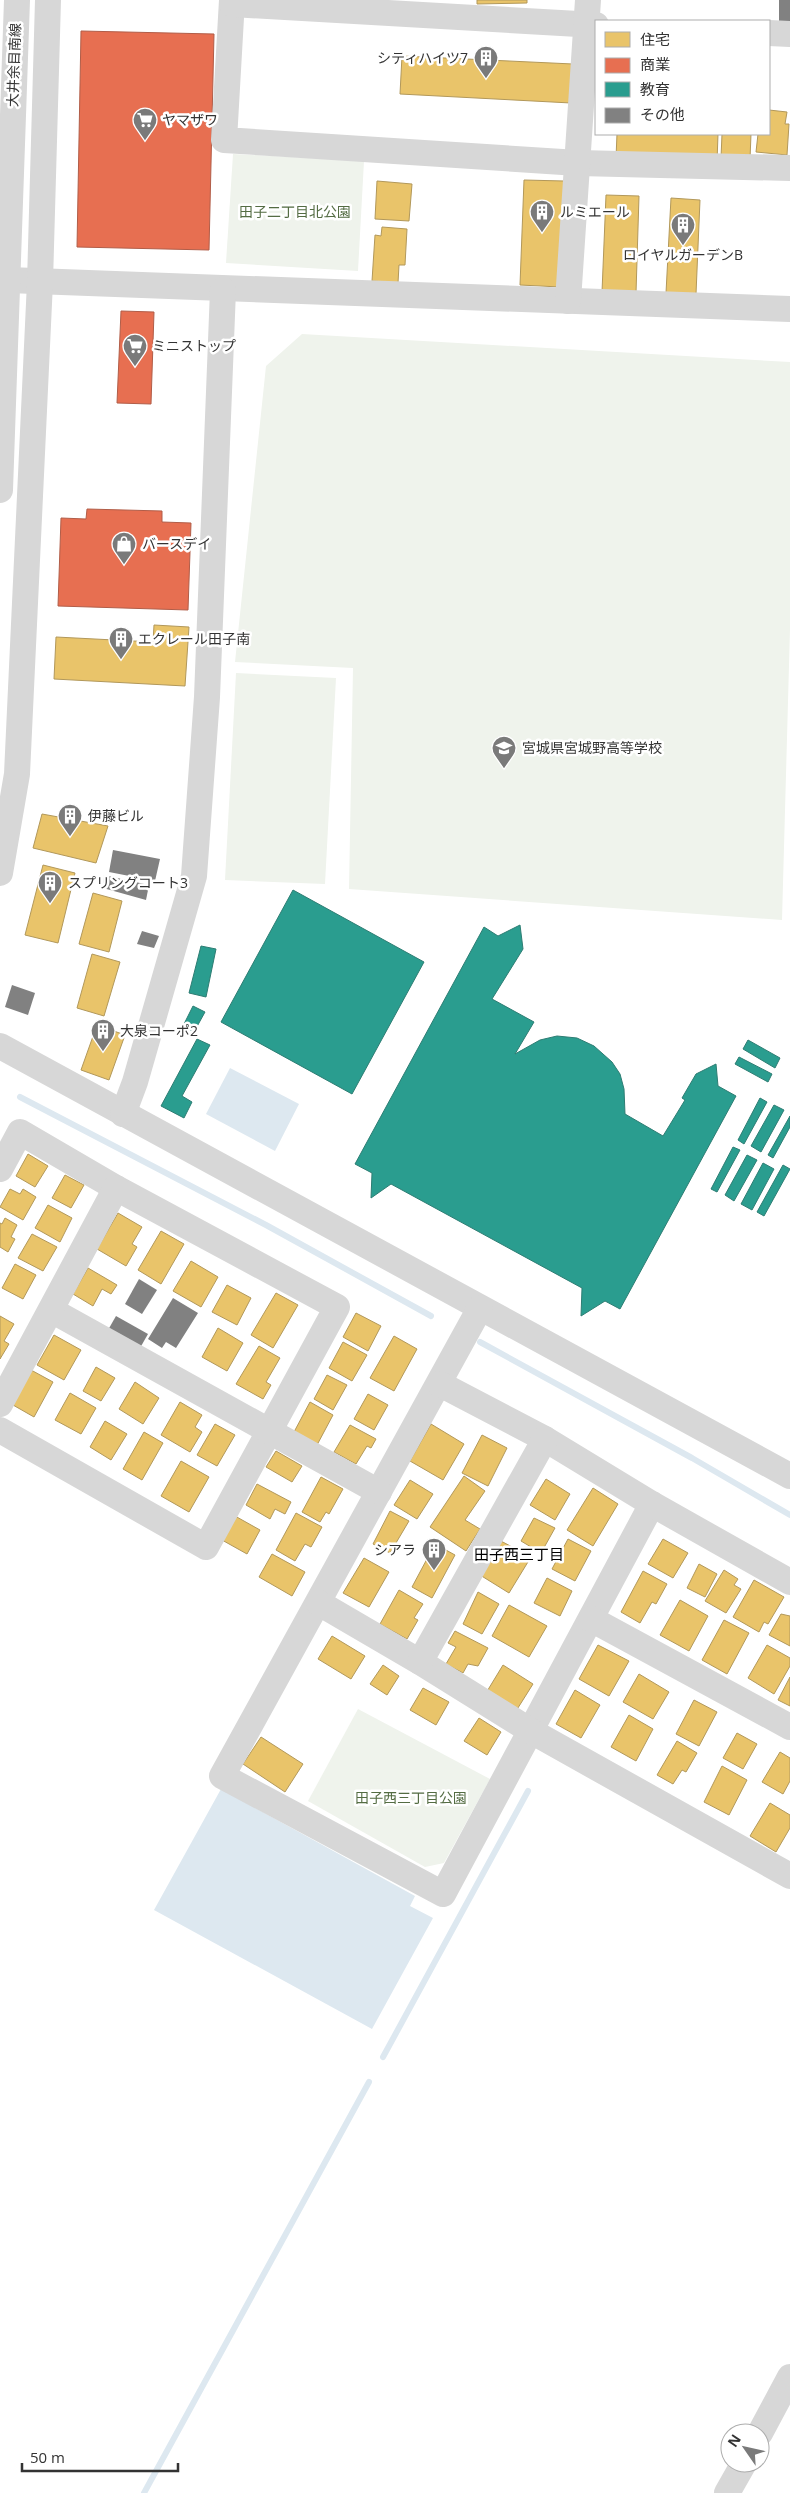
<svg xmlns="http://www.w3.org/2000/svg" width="790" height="2493" viewBox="0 0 790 2493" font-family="'Open Sans','Noto Sans JP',sans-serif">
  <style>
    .green { fill: #eff3ec }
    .water { fill: #dde8f0 }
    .homes { fill: #e9c46a; stroke: #b2985a }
    .shops { fill: #e76f51; stroke: #b15d48 }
    .schools { fill: #2a9d8f; stroke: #2d7d73 }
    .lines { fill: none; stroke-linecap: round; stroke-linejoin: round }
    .stream { stroke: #dde8f0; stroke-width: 6 }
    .building { fill: #818181 }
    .minor { stroke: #d7d7d7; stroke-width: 26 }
    .labels { text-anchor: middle; stroke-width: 5; stroke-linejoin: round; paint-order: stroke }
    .poi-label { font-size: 14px; fill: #333; stroke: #fff; text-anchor: start }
    .street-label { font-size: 14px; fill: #333; stroke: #fff }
    .park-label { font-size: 14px; fill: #546c43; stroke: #fff }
    .neighbourhood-label { font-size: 15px; fill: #000; stroke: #fff }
  </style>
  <rect width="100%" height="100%" fill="#fff"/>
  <g class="green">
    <polygon points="233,154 364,161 358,271 226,263"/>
    <polygon points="302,334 790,362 790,629 782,920 349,889 353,668 235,662 266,366"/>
    <polygon points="236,673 336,678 325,884 225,880"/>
    <polygon points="358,1709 490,1779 444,1863 425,1867 308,1801"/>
  </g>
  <g class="water">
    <polygon points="230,1068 299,1104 275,1151 206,1114"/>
    <polygon points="221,1789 415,1896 410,1906 433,1918 372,2029 154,1910"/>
  </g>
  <g class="homes">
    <polygon points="477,0 527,0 527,3 477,4"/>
    <polygon points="402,56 573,64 571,103 400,94"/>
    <polygon points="769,110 787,112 785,124 789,124 787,155 756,152 758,134 769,134"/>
    <polygon points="617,134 718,134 717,162 616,158"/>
    <polygon points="722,134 751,134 750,159 721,158"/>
    <polygon points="524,180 564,181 560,287 520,285"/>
    <polygon points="377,181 412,184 409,221 375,219"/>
    <polygon points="606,195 639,196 636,293 602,292"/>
    <polygon points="671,198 700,200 696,294 666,293"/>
    <polygon points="382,227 407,229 405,265 399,265 398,283 372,281 375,235 381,236"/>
    <polygon points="154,625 189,627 185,686 54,679 56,637 153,642"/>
    <polygon points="42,814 108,826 96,863 33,848"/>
    <polygon points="43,865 75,873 58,943 25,935"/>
    <polygon points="93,893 122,901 109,952 79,944"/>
    <polygon points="92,954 120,962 104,1016 77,1008"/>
    <polygon points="97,1025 125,1035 109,1080 81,1070"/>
    <polygon points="28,1154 48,1166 35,1187 16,1176"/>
    <polygon points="65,1175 84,1185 71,1208 52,1198"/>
    <polygon points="10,1189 20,1194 23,1189 36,1197 23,1220 0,1207"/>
    <polygon points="48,1205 72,1218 60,1242 35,1228"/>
    <polygon points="118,1213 142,1227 132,1244 137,1247 126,1266 97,1249"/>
    <polygon points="5,1218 17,1225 11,1237 15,1239 8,1252 0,1247 0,1223 2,1224"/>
    <polygon points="161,1231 184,1244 161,1284 138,1270"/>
    <polygon points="32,1234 57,1247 43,1271 18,1258"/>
    <polygon points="191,1261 218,1277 201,1307 173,1291"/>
    <polygon points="15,1264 36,1275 23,1299 2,1288"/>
    <polygon points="88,1268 117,1285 111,1294 102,1289 93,1306 73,1294"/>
    <polygon points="227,1285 251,1298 237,1325 212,1312"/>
    <polygon points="276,1293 298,1305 273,1348 251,1335"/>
    <polygon points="356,1313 381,1326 368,1351 343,1337"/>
    <polygon points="0,1316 14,1324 4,1341 9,1344 0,1359"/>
    <polygon points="218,1328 243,1343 227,1371 202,1357"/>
    <polygon points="54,1335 81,1350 64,1380 37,1365"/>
    <polygon points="394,1336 417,1349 394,1391 370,1378"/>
    <polygon points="343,1342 367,1355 352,1381 329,1368"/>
    <polygon points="259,1346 280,1358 266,1382 271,1385 263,1399 236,1384"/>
    <polygon points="96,1367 115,1378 101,1401 83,1391"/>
    <polygon points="31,1370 53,1382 34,1417 13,1405"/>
    <polygon points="327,1375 347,1385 333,1410 314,1399"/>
    <polygon points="135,1382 159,1398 143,1424 119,1409"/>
    <polygon points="70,1393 96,1408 81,1434 55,1420"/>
    <polygon points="368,1394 388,1405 374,1430 354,1419"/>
    <polygon points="180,1402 202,1415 195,1427 202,1432 190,1452 161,1435"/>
    <polygon points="310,1402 333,1415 317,1445 294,1432"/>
    <polygon points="105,1421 127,1434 111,1460 90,1447"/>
    <polygon points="215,1424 235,1435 217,1466 197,1455"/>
    <polygon points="431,1424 464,1444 443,1480 410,1461"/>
    <polygon points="350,1425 376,1439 371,1448 367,1446 356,1464 334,1452"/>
    <polygon points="144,1432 163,1443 142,1480 123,1469"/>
    <polygon points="482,1435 507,1448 488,1486 462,1473"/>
    <polygon points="276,1451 302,1466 292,1482 266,1467"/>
    <polygon points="181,1461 209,1477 189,1512 161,1496"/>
    <polygon points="464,1476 485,1491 465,1520 480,1529 466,1551 430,1527"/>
    <polygon points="321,1477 343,1489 329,1514 326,1512 320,1522 302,1512"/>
    <polygon points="546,1479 570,1494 555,1520 530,1505"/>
    <polygon points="410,1480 433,1494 417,1519 394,1505"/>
    <polygon points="257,1484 291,1502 285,1514 275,1509 270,1519 246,1505"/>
    <polygon points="593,1488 618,1504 593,1546 567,1530"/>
    <polygon points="390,1511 409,1521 390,1553 373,1544"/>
    <polygon points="296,1513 322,1527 311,1547 305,1544 295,1561 276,1550"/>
    <polygon points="235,1516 260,1530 247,1554 222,1540"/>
    <polygon points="534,1518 555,1528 541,1553 521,1541"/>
    <polygon points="568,1539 591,1551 575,1581 552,1569"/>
    <polygon points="663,1539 688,1553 673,1578 648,1564"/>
    <polygon points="499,1540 531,1557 509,1593 480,1575"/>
    <polygon points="435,1544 455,1555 432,1598 412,1587"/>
    <polygon points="272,1554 305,1572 292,1596 259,1577"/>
    <polygon points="364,1558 389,1572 369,1607 343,1593"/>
    <polygon points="699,1564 717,1574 705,1597 687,1588"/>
    <polygon points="724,1570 738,1579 734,1585 741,1589 726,1613 705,1601"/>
    <polygon points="643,1571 667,1584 656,1604 652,1602 640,1623 621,1612"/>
    <polygon points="547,1578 572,1591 560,1616 534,1603"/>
    <polygon points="754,1580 784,1597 768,1624 764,1622 759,1632 733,1617"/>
    <polygon points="399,1590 423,1604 414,1618 418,1620 407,1639 380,1624"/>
    <polygon points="478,1592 499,1604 482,1634 463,1624"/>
    <polygon points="680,1600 708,1616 689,1651 660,1635"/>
    <polygon points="509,1605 547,1626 529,1657 492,1636"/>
    <polygon points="781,1614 790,1616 790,1646 769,1635"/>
    <polygon points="724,1620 749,1633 727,1674 702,1660"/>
    <polygon points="455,1631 488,1648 478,1666 468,1664 463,1673 446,1664 456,1647 448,1643"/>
    <polygon points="332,1636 365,1656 351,1679 318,1659"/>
    <polygon points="598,1645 629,1661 609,1696 579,1679"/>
    <polygon points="767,1645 790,1658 790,1666 774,1694 748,1678"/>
    <polygon points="383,1665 399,1676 387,1695 370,1684"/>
    <polygon points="503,1665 533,1684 516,1711 486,1693"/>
    <polygon points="639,1674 669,1692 653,1719 623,1702"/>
    <polygon points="790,1677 790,1706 778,1700"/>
    <polygon points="423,1688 449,1702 436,1725 410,1710"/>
    <polygon points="575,1690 600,1705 581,1738 556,1724"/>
    <polygon points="694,1700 717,1712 699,1746 676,1734"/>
    <polygon points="629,1715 653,1729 636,1761 611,1747"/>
    <polygon points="479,1718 501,1732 487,1755 464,1741"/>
    <polygon points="737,1733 757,1744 743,1769 723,1758"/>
    <polygon points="261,1737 303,1764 285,1792 243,1764"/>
    <polygon points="677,1741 697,1753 686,1772 682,1770 673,1784 657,1775"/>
    <polygon points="780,1752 790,1758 790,1781 783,1794 762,1782"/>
    <polygon points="722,1766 747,1780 729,1815 704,1802"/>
    <polygon points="770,1803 790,1815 790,1828 776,1852 750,1836"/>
  </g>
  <g class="shops">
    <polygon points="81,31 214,34 209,250 77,247"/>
    <polygon points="121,311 154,312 151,404 117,403"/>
    <polygon points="87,509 162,511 162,522 191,523 188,610 58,606 61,518 86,519"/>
  </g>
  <g class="schools">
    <polygon points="293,890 424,962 352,1094 221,1022"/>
    <polygon points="520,925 523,949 492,999 534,1022 515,1054 540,1040 557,1036 577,1038 594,1046 612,1062 620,1074 624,1089 625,1114 663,1136 685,1100 682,1098 696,1074 716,1064 718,1086 736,1096 620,1309 605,1301 581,1316 582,1288 391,1184 371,1198 372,1173 355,1164 484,927 498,936"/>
    <polygon points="201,946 216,949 206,997 189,993"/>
    <polygon points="193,1006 205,1012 194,1032 183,1026"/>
    <polygon points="197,1039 210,1045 182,1096 192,1102 184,1118 161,1106"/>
    <polygon points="748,1040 780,1058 775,1068 743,1049"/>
    <polygon points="739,1057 772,1074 768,1082 735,1064"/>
    <polygon points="760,1098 767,1102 744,1144 738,1140"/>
    <polygon points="774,1105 784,1110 761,1152 751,1146"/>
    <polygon points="790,1116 790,1127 773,1158 768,1155"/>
    <polygon points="733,1147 740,1150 717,1192 711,1189"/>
    <polygon points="747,1155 757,1160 734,1201 725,1195"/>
    <polygon points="763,1163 774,1169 752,1210 741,1204"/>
    <polygon points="783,1165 790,1169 764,1216 757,1212"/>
  </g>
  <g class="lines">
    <g class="stream">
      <polyline points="20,1097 266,1225 431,1316"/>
      <polyline points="480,1342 692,1458 790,1515"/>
      <polyline points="383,2057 528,1791"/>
      <polyline points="144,2493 369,2082"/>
    </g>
  </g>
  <g class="building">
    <rect x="779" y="0" width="11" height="23"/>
    <polygon points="113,850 160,859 155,881 109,872"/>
    <polygon points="104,875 149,885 146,900 103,888"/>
    <polygon points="142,931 159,936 154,948 137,944"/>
    <polygon points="12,985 35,993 28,1015 5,1007"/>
    <polygon points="139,1279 157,1290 142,1314 125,1304"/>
    <polygon points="173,1298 198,1313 176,1348 166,1342 162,1348 148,1339"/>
    <polygon points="116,1316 148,1334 140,1348 108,1330"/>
  </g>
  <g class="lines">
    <g class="minor">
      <polyline points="232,0 224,140 578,163 790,168"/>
      <polyline points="232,4 596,25"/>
      <polyline points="769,33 790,34"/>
      <polyline points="8,280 790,309"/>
      <polyline points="568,301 588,0"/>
      <polyline points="0,490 17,0"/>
      <polyline points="0,873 17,774 40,282 48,0"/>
      <polyline points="0,1046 790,1476"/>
      <polyline points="123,1114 135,1082 194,876 207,697 223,290"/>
      <polyline points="0,1169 20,1132 116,1188 337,1307 206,1547 0,1430"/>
      <polyline points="480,1308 222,1776 443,1894 652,1504"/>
      <polyline points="51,1310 379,1492"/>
      <polyline points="440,1384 545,1439 652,1504 790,1582"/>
      <polyline points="0,1404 116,1188"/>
      <polyline points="319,1603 420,1662 531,1731 790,1876"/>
      <polyline points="591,1619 790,1727"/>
      <polyline points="420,1662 545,1439"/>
      <polyline points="760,2433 790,2377"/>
      <polyline points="727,2493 744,2463"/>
    </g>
  </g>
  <defs>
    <symbol id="building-pin" viewBox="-11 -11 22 30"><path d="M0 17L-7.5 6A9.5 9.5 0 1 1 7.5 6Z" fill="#7a7a7a" stroke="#fff"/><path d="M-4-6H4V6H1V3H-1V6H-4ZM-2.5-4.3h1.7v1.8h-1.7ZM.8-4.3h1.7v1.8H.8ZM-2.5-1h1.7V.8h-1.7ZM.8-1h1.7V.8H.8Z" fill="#fff"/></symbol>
    <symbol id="supermarket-pin" viewBox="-11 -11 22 30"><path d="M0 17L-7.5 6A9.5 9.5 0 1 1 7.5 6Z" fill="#7a7a7a" stroke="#fff"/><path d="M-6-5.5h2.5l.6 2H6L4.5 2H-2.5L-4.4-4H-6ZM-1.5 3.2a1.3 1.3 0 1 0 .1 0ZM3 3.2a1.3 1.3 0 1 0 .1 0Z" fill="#fff"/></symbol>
    <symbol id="shop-pin" viewBox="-11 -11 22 30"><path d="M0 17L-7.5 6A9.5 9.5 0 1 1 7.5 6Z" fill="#7a7a7a" stroke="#fff"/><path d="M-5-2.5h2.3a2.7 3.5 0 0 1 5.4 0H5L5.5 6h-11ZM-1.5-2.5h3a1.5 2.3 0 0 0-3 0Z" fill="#fff"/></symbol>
    <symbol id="school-pin" viewBox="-11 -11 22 30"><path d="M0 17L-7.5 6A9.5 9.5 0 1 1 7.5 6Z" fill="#7a7a7a" stroke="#fff"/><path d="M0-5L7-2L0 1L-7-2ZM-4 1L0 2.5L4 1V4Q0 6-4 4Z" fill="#fff"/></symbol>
  </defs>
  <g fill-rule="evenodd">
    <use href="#building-pin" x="472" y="44" width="28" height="38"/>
    <use href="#supermarket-pin" x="131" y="106" width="28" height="38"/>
    <use href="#building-pin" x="528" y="198" width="28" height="38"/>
    <use href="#building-pin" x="669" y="211" width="28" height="38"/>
    <use href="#supermarket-pin" x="121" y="332" width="28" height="38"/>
    <use href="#shop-pin" x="110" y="530" width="28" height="38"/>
    <use href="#building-pin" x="107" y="625" width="28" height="38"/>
    <use href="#school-pin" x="490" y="734" width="28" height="38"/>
    <use href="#building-pin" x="56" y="802" width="28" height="38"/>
    <use href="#building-pin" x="36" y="869" width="28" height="38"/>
    <use href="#building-pin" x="89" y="1017" width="28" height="38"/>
    <use href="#building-pin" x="420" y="1536" width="28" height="38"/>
  </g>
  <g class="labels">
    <g class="poi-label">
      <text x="468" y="63" text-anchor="end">シティハイツ7</text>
      <text x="162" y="125">ヤマザワ</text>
      <text x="560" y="217">ルミエール</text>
      <text x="683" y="260" text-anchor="middle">ロイヤルガーデンB</text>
      <text x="152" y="351">ミニストップ</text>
      <text x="142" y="549">バースデイ</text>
      <text x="138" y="644">エクレール田子南</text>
      <text x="522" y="753">宮城県宮城野高等学校</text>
      <text x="88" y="821">伊藤ビル</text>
      <text x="68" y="888">スプリングコート3</text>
      <text x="120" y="1036">大泉コーポ2</text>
      <text x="416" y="1555" text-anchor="end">シアラ</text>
    </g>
    <g class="street-label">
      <text transform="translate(14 65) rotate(-88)" y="5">大井余目南線</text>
    </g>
    <g class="park-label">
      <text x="295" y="217">田子二丁目北公園</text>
      <text x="411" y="1803">田子西三丁目公園</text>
    </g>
    <g class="neighbourhood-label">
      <text x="519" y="1560">田子西三丁目</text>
    </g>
  </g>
  <rect x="595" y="20" width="175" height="115" fill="#ffffff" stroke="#adadad"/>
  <rect x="605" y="32" width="25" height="15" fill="#e9c46a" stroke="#adadad"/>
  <text x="640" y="45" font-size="15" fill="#333333">住宅</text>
  <rect x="605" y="58" width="25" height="15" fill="#e76f51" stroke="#adadad"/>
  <text x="640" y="70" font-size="15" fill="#333333">商業</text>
  <rect x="605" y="82" width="25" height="15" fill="#2a9d8f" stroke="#adadad"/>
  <text x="640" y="95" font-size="15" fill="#333333">教育</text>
  <rect x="605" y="108" width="25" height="15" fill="#818181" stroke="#adadad"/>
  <text x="640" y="120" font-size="15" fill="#333333">その他</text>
  <g transform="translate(745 2448) rotate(304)"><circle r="24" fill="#ffffff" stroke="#adadad"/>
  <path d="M0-4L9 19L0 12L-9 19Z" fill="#7a7a7a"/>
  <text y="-8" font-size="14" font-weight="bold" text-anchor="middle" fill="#333333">N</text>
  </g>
  <path d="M22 2463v8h156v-8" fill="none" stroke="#333333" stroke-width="2.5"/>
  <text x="30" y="2463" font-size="15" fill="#333333" stroke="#ffffff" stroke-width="4" paint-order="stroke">50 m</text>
</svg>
